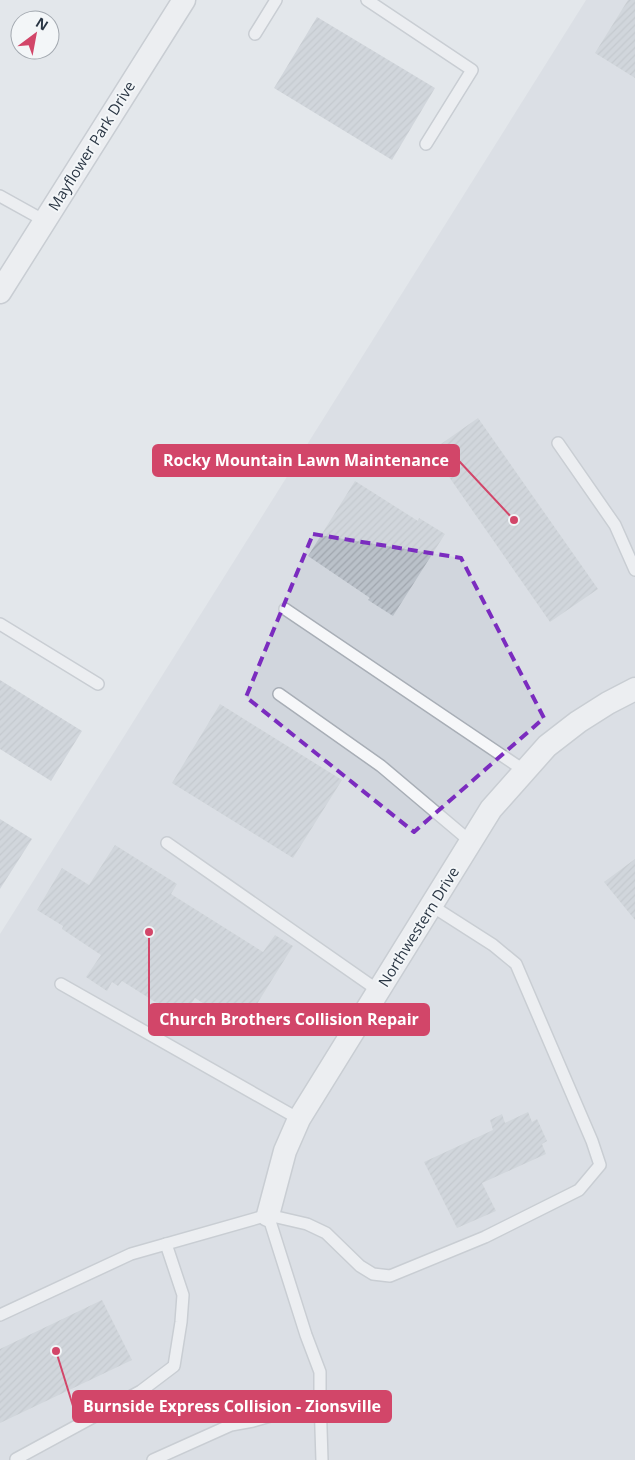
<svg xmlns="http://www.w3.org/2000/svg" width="635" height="1460" viewBox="0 0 635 1460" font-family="'Open Sans',sans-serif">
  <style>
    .built { fill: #d1d6dd }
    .building { fill: url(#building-hatch) }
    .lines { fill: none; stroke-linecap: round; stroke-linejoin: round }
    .service-casing { stroke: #a8aeb6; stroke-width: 14 }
    .minor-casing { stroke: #a8aeb6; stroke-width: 25 }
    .service { stroke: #f6f7f9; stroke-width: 11 }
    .minor { stroke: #f6f7f9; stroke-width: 22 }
    .marked { fill: none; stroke: #7b2cbf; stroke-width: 4; stroke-dasharray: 10 6; stroke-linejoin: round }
    .labels { text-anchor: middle; stroke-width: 4; stroke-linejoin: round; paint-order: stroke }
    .street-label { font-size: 15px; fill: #2a3644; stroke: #f3f6f8 }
    .leader { fill: none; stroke: #d24669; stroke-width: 2 }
    .callout-dot { fill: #d24669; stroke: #f3f6f8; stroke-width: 2 }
    .callout { fill: #d24669; stroke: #d24669; stroke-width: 2 }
    .callout-label { font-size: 16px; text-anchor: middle; font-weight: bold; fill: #fff }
  </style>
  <defs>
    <pattern id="building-hatch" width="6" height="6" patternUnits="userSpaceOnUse" patternTransform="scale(1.25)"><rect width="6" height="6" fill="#bac1c9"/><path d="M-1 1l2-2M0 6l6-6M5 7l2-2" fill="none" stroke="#a0a6ae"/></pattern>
  </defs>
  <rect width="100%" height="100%" fill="#e3e7eb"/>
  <polygon class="built" points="586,0 635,0 635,1460 0,1460 0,934"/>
  <g class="building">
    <polygon points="628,0 635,0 635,78 595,53"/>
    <polygon points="317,17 435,88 392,160 274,88"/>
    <polygon points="478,418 598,589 550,622 431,451"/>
    <polygon points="355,481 418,521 419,518 445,534 393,616 368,600 370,598 308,556"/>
    <polygon points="0,680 82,731 51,781 0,749"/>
    <polygon points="220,704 342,780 293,858 172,783"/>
    <polygon points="0,819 32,839 0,889"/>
    <polygon points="115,845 177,884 171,894 263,952 275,935 293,946 247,1020 232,1009 226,1018 195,998 182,1019 122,981 118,986 112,982 107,991 86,977 101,955 62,929 63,926 37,910 62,868 89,885"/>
    <polygon points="635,859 635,920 604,882"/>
    <polygon points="528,1112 532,1122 537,1119 547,1141 542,1144 546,1154 482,1183 496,1211 457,1228 424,1162 493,1130 490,1120 502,1114 505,1123"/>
    <polygon points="102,1300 132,1360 0,1423 0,1349"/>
  </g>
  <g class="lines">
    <defs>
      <g id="service">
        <polyline points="367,0 472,70 426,144"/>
        <polyline points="255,34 276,0"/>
        <polyline points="0,196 45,221"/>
        <polyline points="558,443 615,525 635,570"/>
        <polyline points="285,609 525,771"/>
        <polyline points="0,624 98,684"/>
        <polyline points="279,694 381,766 471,842"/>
        <polyline points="167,843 379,991"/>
        <polyline points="61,984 299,1119"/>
        <polyline points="0,1315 131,1254 268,1215 307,1224 326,1233 360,1266 373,1274 390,1276 485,1237 579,1190 600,1165 592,1141 516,964 493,945 432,906"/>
        <polyline points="320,1398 322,1460"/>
        <polyline points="16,1459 141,1391 174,1366 181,1322 183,1295 166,1244"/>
        <polyline points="153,1460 231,1425 253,1421 288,1411 320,1398 320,1372 306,1335 268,1215"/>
      </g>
      <g id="minor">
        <polyline points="0,292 184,0"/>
        <polyline points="268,1215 285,1151 299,1119 491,809 547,746 578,722 608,703 635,689"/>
      </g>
    </defs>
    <use href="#service" class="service-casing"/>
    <use href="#minor" class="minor-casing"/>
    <use href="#service" class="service"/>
    <use href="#minor" class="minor"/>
  </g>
  <path d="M0 0H635V1460H0ZM313,534l148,24 83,160 -130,114 -168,-135z" fill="#e3e7eb" fill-opacity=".55" fill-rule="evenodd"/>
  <path class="marked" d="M313,534l148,24 83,160 -130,114 -168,-135z"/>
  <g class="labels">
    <g class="street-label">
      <text transform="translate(92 146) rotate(-58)" y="5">Mayflower Park Drive</text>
      <text transform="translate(419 927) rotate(-58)" y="5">Northwestern Drive</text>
    </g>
  </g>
  <path class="leader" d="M514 520L459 461M149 932L149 1020M56 1351L73 1406"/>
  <g class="callout-dot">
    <circle cx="514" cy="520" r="5"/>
    <circle cx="149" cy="932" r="5"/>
    <circle cx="56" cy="1351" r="5"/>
  </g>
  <g class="callout">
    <rect x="153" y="445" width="306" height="31" rx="5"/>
    <rect x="149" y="1004" width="280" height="31" rx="5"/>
    <rect x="73" y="1391" width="318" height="31" rx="5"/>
  </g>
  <g class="callout-label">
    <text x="306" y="466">Rocky Mountain Lawn Maintenance</text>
    <text x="289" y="1025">Church Brothers Collision Repair</text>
    <text x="232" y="1412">Burnside Express Collision - Zionsville</text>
  </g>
  <g transform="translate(35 35) rotate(32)"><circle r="24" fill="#f3f6f8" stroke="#a3a9b0"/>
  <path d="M0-4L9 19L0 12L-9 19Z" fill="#d24669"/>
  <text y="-8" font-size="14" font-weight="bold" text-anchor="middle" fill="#2a3644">N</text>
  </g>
</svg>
